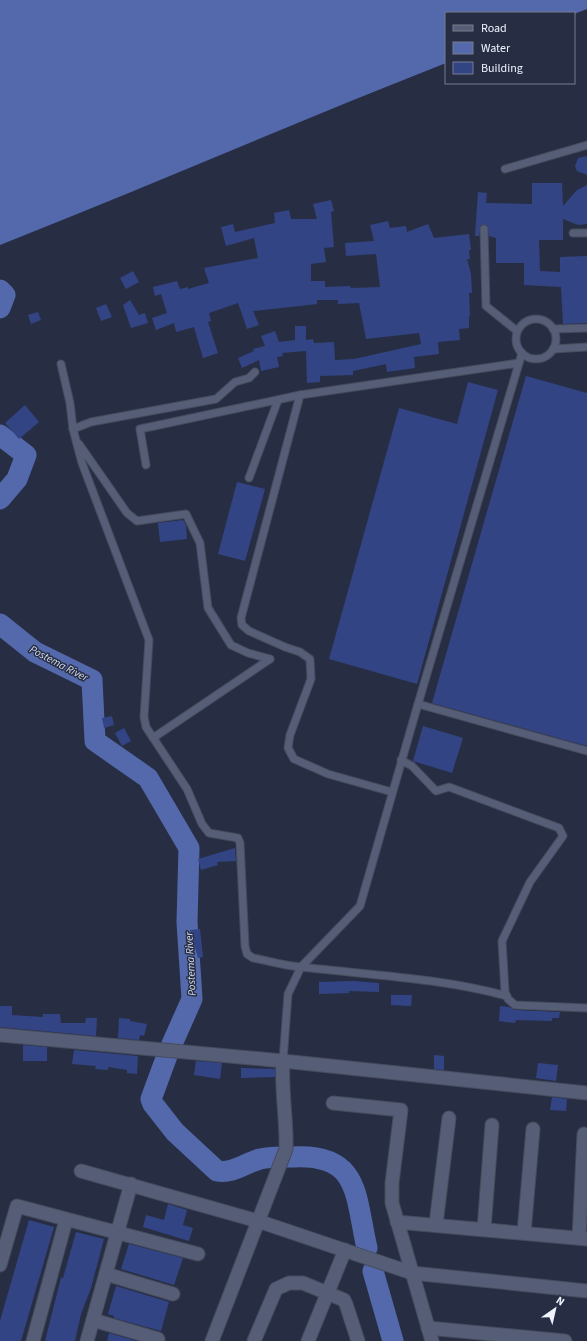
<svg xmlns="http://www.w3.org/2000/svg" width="587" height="1341" viewBox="0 0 587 1341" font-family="'Source Sans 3',sans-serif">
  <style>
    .water { fill: #5469ac }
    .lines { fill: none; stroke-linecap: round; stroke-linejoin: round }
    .river { stroke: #5469ac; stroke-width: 21 }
    .building { fill: #334484 }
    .lane-casing { stroke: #464b5c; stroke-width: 9 }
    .street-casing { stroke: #464b5c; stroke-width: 15 }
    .lane { stroke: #565e77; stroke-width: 7 }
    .street { stroke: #565e77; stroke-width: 13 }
    .labels { text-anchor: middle; stroke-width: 3; stroke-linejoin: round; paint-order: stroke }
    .water-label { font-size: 11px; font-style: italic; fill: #d5ddf0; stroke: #272e44 }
  </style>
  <rect width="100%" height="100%" fill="#272e44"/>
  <path class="water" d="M0,0h587v9l-13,5 -128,-1v50c-150,59 -297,123 -446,182z"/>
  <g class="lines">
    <g class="river">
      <polyline points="0,290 5,295 0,308"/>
      <polyline points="0,435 26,455 17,479 0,499"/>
      <path d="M0,624l35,28 57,28 3,61 53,37 41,70 -2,74 5,77 -24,54 -17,46 2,5 22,28 42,39c16,3 28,-8 43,-12 10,-3 24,-2 34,-2 67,-3 61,40 73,91"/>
      <polyline points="373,1271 393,1341"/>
    </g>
  </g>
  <g class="building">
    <polygon points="587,156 587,175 577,171 575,166 578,158"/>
    <polygon points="532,183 562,183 563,206 577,190 587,185 587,224 578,225 563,219 563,240 539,240 540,271 560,272 560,257 587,256 587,323 563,324 561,287 524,285 524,263 496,263 496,238 489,236 487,225 481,225 479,236 475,236 478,192 487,193 486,203 532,204"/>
    <polygon points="331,200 334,211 331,212 334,247 324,248 326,262 311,264 311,281 325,281 325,287 350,286 351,288 380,287 376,254 346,256 345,243 374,241 370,225 388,221 390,228 406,226 407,232 428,224 434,238 469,234 471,250 469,250 470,259 467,259 471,274 472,293 469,293 470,316 469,316 469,328 459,329 460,340 438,342 439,354 414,357 415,368 387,372 386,364 353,371 353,375 320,376 320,382 307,383 306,351 282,353 283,356 277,357 279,367 261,371 259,360 242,368 238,358 254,351 253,349 265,346 261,336 275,331 279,342 295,340 295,326 306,326 306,340 313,339 314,343 334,342 335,360 354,359 421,344 419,333 366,339 359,303 338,304 338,300 317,300 317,304 253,311 259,325 247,329 238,303 209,313 211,321 208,322 218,353 203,358 194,327 176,332 174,323 156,330 152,318 167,313 161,294 155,296 153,287 177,281 180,289 188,287 188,289 209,283 204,268 258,258 254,238 226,246 221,227 233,224 235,232 275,223 274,213 289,210 291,219 317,219 313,204"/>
    <polygon points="133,271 139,282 126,289 120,278"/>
    <polygon points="130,300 139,315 145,313 148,323 131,328 123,305"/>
    <polygon points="106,304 112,317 101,321 96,308"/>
    <polygon points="38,312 41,320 31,324 28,315"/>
    <polygon points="526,376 587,393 587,746 432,703"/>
    <polygon points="468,382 498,390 417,684 329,659 399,408 457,424"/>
    <polygon points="25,405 39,422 19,439 5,423"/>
    <polygon points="237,482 265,489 245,561 218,554"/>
    <polygon points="183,520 186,525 187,539 160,542 158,523"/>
    <polygon points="112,716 114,725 104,728 102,718"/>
    <polygon points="423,726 463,738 452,773 413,761"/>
    <polygon points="124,728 131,741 122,746 115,733"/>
    <polygon points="235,848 236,861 217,862 218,865 201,870 198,859"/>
    <polygon points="200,929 203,957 198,958 190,930"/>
    <polygon points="353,981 379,983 379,992 349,991 349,993 319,994 319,982"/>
    <polygon points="391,995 412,995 411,1006 391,1005"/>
    <polygon points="0,1006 12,1006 12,1015 43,1017 43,1014 60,1014 61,1023 85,1023 86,1018 97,1018 96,1036 0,1027"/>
    <polygon points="500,1006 509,1007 515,1010 560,1012 559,1018 552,1018 552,1021 516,1020 515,1023 499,1021"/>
    <polygon points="119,1018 130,1019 130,1021 147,1024 144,1036 140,1035 139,1040 118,1038"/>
    <polygon points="23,1045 47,1047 47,1061 23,1061"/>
    <polygon points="74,1050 138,1056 137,1074 127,1073 127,1070 108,1067 108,1070 95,1069 96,1066 72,1064"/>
    <polygon points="434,1055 444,1056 444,1070 434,1069"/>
    <polygon points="196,1061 222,1063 220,1079 194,1075"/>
    <polygon points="538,1063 558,1065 556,1081 536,1078"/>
    <polygon points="241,1068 275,1069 275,1077 241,1078"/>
    <polygon points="552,1097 567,1099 566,1111 550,1110"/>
    <polygon points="168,1204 187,1210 183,1225 193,1228 189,1241 143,1227 146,1215 164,1220"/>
    <polygon points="29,1220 54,1227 21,1341 0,1341 0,1321"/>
    <polygon points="76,1232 104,1239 91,1288 81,1314 75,1341 45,1341 61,1278 63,1278"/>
    <polygon points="129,1244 183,1258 174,1285 121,1269"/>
    <polygon points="116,1286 169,1302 161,1331 114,1318 114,1316 108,1314"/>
    <polygon points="109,1333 136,1341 107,1341"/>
  </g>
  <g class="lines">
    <defs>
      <g id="lane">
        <polyline points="505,169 587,145"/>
        <polyline points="484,229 486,306 517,331"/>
        <polyline points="573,233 587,233"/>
        <circle cx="536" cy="339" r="20"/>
        <polyline points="553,329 587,328"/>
        <polyline points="553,349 587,347"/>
        <polyline points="522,353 418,704 587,751"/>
        <path d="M61,364l9,39 3,26 9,34 67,177 -5,77 2,10 41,62 15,35 7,9 29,5 2,5 5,103 2,8 6,4c16,3 32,8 48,9 69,8 140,11 206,29"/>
        <polyline points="300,395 241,618 242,625 249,631 285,647 300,652 310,659 311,679 290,735 288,748 294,759 328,774 392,792"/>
        <polyline points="73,429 91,422 216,399 235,382 249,378 255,372"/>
        <polyline points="79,444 127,513 137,521 186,514 200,543 208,608 231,645 248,653 270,659"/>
        <polyline points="146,465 140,429 300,395 519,363"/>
        <polyline points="249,478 278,400"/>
        <polyline points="153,738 270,659"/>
        <polyline points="401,760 412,766 436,791 449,787 559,828 563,836 530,882 502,941 505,992 508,999 515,1005 587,1008"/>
        <polyline points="283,1061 288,994 301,967 360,906 418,704"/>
      </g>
      <g id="street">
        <polyline points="0,1035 283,1061 587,1093"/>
        <polyline points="333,1103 401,1110 392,1183 392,1203 432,1341"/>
        <polyline points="81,1171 258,1221 412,1273 587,1291"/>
        <polyline points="397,1222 587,1239"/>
        <polyline points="436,1224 449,1118"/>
        <polyline points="484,1229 492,1125"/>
        <polyline points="524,1233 533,1129"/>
        <polyline points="579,1238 584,1134"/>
        <polyline points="0,1265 17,1206 198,1254"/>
        <polyline points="106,1274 173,1294"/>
        <polyline points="93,1320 158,1339"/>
        <polyline points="428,1328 565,1341"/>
        <polyline points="33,1341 66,1220"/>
        <polyline points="87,1341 131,1184"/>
        <path d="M212,1341l74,-192c1,-29 -5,-58 -3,-88"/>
        <polyline points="254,1341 276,1289 289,1283 303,1283 344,1300 346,1304 358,1341"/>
        <polyline points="308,1341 345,1250"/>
      </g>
    </defs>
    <use href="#lane" class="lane-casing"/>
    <use href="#street" class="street-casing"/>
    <use href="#lane" class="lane"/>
    <use href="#street" class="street"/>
  </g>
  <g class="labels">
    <g class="water-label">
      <text transform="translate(59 663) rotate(28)" y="4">Postema River</text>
      <text transform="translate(190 964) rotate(-93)" y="4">Postema River</text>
    </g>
  </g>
  <rect x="445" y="12" width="130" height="72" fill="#272e44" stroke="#777d8e"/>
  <rect x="453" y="25" width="20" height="6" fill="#565e77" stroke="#777d8e"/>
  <text x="481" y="32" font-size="12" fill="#f0f3fc">Road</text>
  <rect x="453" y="42" width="20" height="12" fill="#5469ac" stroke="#777d8e"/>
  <text x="481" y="52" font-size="12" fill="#f0f3fc">Water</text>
  <rect x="453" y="62" width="20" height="12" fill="#334484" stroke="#777d8e"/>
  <text x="481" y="72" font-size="12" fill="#f0f3fc">Building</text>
  <g transform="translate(555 1309) rotate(34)" stroke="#272e44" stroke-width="3" paint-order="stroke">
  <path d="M0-3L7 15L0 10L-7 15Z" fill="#f0f3fc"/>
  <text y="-6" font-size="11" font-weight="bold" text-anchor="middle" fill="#f0f3fc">N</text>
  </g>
</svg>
